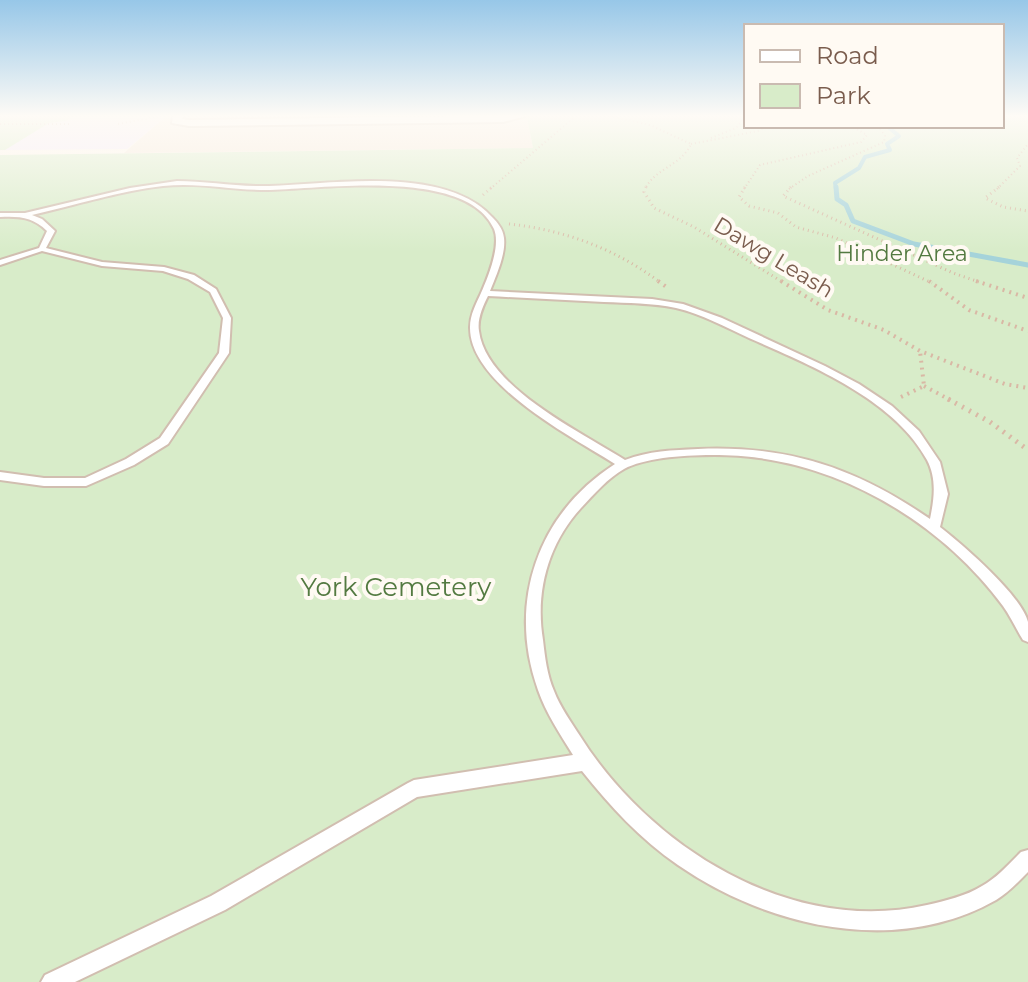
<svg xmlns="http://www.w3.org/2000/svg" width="1028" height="982" viewBox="0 0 1028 982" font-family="Montserrat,sans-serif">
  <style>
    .residential { fill: #f5e8da }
    .education { fill: #f3e8fa }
    .green { fill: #d8ecc9 }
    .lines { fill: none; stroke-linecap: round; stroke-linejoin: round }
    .stream-far1 { stroke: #a5d3da; stroke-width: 4 }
    .stream { stroke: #a5d3da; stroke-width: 5 }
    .lane-casing { stroke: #d1beb0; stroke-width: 4 }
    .street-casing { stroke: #d1beb0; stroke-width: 4 }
    .path-far3 { stroke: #d9b8a5; stroke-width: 2; stroke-dasharray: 1 3; stroke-linecap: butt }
    .path-far2 { stroke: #d9b8a5; stroke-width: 3; stroke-dasharray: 1 4; stroke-linecap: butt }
    .path-far1 { stroke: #d9b8a5; stroke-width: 4; stroke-dasharray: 2 5; stroke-linecap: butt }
    .path { stroke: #d9b8a5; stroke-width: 5; stroke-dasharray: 2 6; stroke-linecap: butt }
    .lane { fill: #fff; fill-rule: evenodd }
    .street { fill: #fff; fill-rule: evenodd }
    .labels { text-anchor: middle; stroke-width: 8; stroke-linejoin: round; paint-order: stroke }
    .far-park-label { font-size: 22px; fill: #537a41; stroke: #fffaf3 }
    .far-street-label { font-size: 22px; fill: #7a5c4d; stroke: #fffaf3 }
    .park-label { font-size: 26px; fill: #537a41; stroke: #fffaf3 }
  </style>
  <rect width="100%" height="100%" fill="#fdf6ec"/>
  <polygon class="residential" points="167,115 534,115 527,119 533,148 124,153"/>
  <polygon class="education" points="0,115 168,115 127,149 0,150"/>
  <g class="green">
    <polygon points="0,115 75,115 66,121 49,123 5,150 0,150"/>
    <polygon points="532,115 746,115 746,126 1002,126 1002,115 1028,115 1028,982 0,982 0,155 533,148 527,118"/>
  </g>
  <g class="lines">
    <polyline class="stream-far1" points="836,189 835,183 859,168 865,157 890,150 887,144 899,136 887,126"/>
    <polyline class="stream" points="836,187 837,199 846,205 853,221 914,244 1028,265"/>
    <defs>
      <path id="lane" d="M177,181c30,0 61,6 92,5 64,-2 176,-21 223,31 6,6 11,12 12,21 2,16 -8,38 -14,53l162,8 31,5 39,14 103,48 34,18 33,22 27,25 21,31 8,32 -8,33c22,17 82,69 88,95 0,6 0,14 0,20l-5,-2c-7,-11 -12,-23 -20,-34 -57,-77 -148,-135 -244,-148 -33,-5 -105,-5 -135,11 -16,9 -30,25 -43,39 -33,36 -46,84 -38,132 2,17 4,35 11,51 6,16 17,31 26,45 70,111 211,200 347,169 18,-4 39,-9 55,-19 15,-8 27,-22 39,-34l7,-2v22c-10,10 -20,21 -32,28 -101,57 -228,27 -318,-35 -38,-26 -68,-59 -96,-94l-165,26 -192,113 -150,72h-34l4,-7 166,-79 197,-113 6,-3 159,-25c-13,-21 -27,-42 -35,-65 -31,-87 -1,-176 77,-226 -43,-27 -146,-80 -145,-137 0,-12 6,-23 11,-34 7,-16 20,-47 13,-64 -27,-62 -173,-40 -228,-39 -35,0 -69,-8 -103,-4 -44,5 -87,19 -131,29l10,4 13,12 -9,17 56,14 62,5 30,8 22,14 15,29 -2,35 -61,91 -34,21 -48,21h-42l-44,-6v-8l44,6h41l41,-19 34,-21 59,-85 4,-35 -13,-26 -22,-13 -25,-8 -61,-5 -60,-15 -42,14v-5l39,-12 8,-17c-14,-14 -28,-15 -47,-14v-4h25l105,-25zM488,296c39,2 77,4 116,6 24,1 48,1 72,6 26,6 49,19 73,30 61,27 145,61 178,122 10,19 7,39 3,59 -74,-51 -142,-74 -232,-70 -25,1 -50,2 -73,11 -44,-28 -139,-73 -146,-129 -2,-12 4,-25 9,-35z"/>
      <polygon id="street" points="173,115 183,115 182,119 189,120 529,115 503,122 189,126 172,123"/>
    </defs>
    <use href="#lane" class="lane-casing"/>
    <use href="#street" class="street-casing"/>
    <g class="path-far3">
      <path d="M606,115l44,10 41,19c-10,22 -36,24 -46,45"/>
      <polyline points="0,124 72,124"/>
      <polyline points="118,124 161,116"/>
      <polyline points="711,138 736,128 746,116"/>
      <polyline points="691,144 758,131 767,126"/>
      <polyline points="490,189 577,115"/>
      <polyline points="744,189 760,165 861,142 867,135 851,126"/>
      <polyline points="789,189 808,176 884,142 885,136 878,126"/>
      <polyline points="997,189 1020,166 1017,158 1028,144"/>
    </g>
    <g class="path-far2">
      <polyline points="646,187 644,192 654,208 694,227 784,283"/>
      <polyline points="745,187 739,197 749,206 778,213 796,227 836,238 932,283"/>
      <polyline points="791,187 783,196 953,273 982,283"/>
      <polyline points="999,187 985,198 1003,207 1028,211"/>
      <polyline points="483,195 492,187"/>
      <path d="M509,224c56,6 107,25 152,59"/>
    </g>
    <g class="path-far1">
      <polyline points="658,281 668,288"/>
      <polyline points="781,281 828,310 884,330 920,351 1005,384 1028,388"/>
      <polyline points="929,281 969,310 1028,331"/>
      <polyline points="976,281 1028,298"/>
      <polyline points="924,386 952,401"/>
      <polyline points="901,397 924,386 920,351"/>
    </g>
    <polyline class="path" points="948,399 990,422 1028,450"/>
    <use href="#lane" class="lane"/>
    <use href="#street" class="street"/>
  </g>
  <linearGradient id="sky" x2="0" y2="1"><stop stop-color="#97c7e8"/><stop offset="0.46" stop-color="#fefbf6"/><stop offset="1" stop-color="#fefbf6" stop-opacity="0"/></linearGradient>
  <rect width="1028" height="252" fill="url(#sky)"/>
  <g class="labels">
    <g class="far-park-label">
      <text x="902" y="261">Hinder Area</text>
    </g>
    <g class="far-street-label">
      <text transform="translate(774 257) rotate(31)" y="8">Dawg Leash</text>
    </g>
    <g class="park-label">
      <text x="396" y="596">York Cemetery</text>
    </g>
  </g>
  <rect x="744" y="24" width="260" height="104" fill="#fffaf3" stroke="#cabbb1" stroke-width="2"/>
  <rect x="760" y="50" width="40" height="12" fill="#ffffff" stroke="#cabbb1" stroke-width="2"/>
  <text x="816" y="64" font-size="24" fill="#7a5c4d">Road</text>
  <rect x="760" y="84" width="40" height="24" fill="#d8ecc9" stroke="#cabbb1" stroke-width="2"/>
  <text x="816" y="104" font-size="24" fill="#7a5c4d">Park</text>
</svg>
